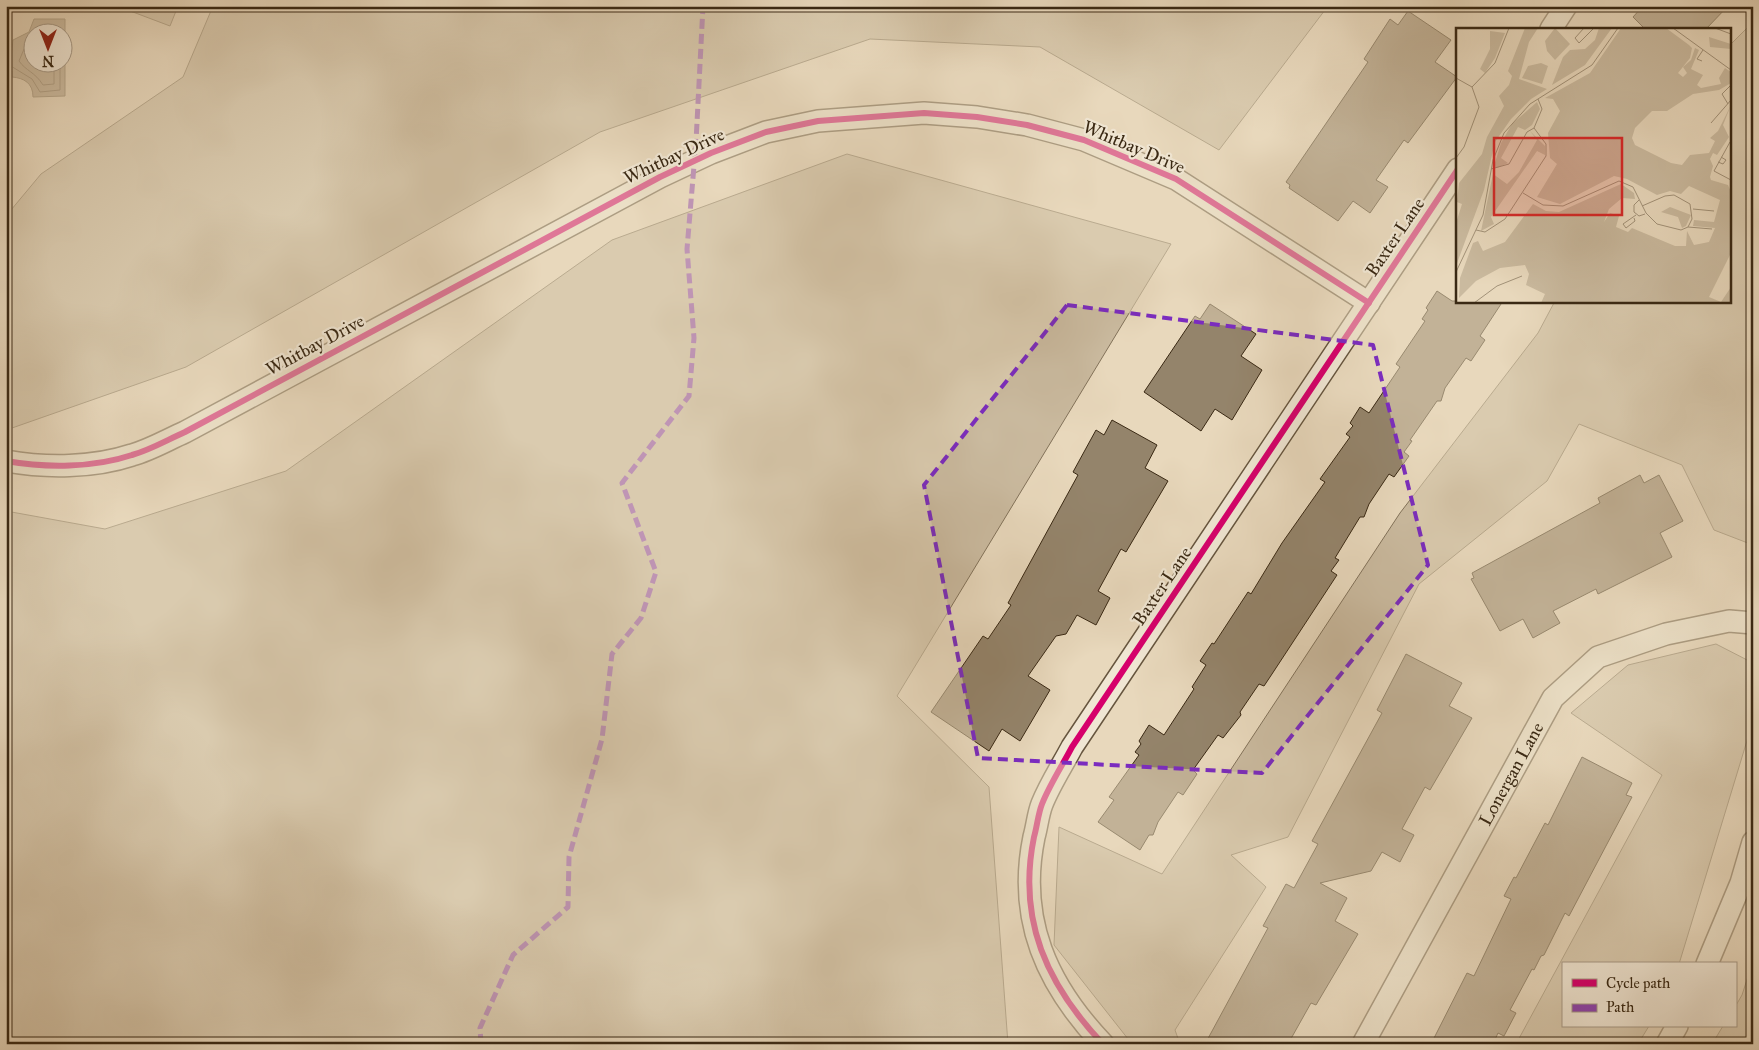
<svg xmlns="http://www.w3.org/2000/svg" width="1759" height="1050" viewBox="0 0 1759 1050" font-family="'IM FELL Great Primer',serif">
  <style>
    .green { fill: #caba9f; stroke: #82725a }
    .water { fill: #ad9c83; stroke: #7f6e57; fill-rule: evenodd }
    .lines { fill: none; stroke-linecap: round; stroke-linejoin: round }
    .shore { stroke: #74624c; stroke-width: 1 }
    .building { fill: #94846b; stroke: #3a2914 }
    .minor-casing { stroke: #66553e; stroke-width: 24 }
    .minor { stroke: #f0e6d3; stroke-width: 21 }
    .quiet { stroke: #8e44ad; stroke-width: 5; stroke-dasharray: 10 5; stroke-linecap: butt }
    .cycleway-casing { stroke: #f0e6d3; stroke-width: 9 }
    .cycleway { stroke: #d6006c; stroke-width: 6 }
    .marked { fill: none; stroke: #7b2cbf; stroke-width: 4; stroke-dasharray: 10 6; stroke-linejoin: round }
    .labels { text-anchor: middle; stroke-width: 4.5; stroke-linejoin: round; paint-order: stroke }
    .street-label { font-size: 18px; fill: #3a2914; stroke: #f0e6d3 }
    .inset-road { fill: none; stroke: #a29279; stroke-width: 1 }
    .view { fill: #d62828; fill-opacity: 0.15; stroke: #d62828; stroke-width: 2.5 }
    .inset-edge { fill: none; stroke: #3a2914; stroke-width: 2.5 }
  </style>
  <rect width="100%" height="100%" fill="#e8d8bc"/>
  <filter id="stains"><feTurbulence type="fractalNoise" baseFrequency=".004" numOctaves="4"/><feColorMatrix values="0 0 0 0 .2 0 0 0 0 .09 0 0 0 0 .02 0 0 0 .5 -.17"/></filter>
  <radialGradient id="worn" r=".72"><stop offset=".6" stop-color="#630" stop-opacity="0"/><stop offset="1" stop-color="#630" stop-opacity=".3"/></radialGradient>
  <g class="green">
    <polygon points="117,6 178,6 170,26"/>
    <polygon points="213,6 1328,6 1219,150 1040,47 870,39 600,132 186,367 12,428 6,424 6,216 41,174 183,77"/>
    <polygon points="1753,22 1753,545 1714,530 1682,465 1579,424 1547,481 1419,584 1288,837 1231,855 1266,887 1175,1030 1180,1044 1132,1044 1054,945 1059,827 1162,874 1400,513 1538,333 1555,301 1730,301 1730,45"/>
    <polygon points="847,154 1171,244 897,696 989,787 1008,1044 6,1044 6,511 105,529 286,471 612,240"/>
    <polygon points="1716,644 1753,663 1753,721 1679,964 1563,964 1563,1026 1649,1026 1638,1044 1516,1044 1662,775 1571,713 1628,665"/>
    <polygon points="1753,961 1753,1044 1712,1044 1723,1026 1735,1026 1735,1007 1742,995"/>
  </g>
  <path class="water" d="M34,19h31v77l-32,1c0,-14 -9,-19 -21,-20v-6l-6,-5v-14l6,-2 1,-10 16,-8zM32,32h30v30h-30z"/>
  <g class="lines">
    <g class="shore">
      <path d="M32,43l-8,6 -5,12c7,10 16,11 24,24l11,-1v-22"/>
      <polyline points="6,63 32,79 40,92 60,90 60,62"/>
    </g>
  </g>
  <g class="building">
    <polygon points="1643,6 1728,6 1706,29 1645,29 1633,17"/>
    <polygon points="1408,11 1451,40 1435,62 1457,77 1408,143 1404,140 1376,180 1388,187 1370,213 1353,201 1338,221 1289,188 1290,185 1286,182 1368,62 1364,59 1390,19 1398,25"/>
    <polygon points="1437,291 1452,301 1503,301 1480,336 1485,340 1471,361 1466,358 1445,388 1441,401 1437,401 1410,440 1412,441 1404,452 1409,456 1394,477 1389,474 1369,504 1364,517 1360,517 1335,558 1339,560 1331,571 1337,575 1272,674 1264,686 1259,684 1240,712 1241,715 1223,738 1218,735 1193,770 1197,774 1183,795 1178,792 1158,822 1153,835 1149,835 1140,850 1098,822 1114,800 1109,797 1139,755 1135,752 1141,744 1139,741 1149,725 1164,735 1194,689 1192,687 1206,665 1200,661 1212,643 1214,644 1248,592 1251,594 1282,543 1325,482 1320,479 1350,437 1346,434 1353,426 1350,423 1360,407 1369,413 1400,367 1396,364 1425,321 1422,319 1428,310 1426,308"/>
    <polygon points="1210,304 1256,334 1241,356 1262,370 1232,420 1215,409 1201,431 1144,392 1195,316 1200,319"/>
    <polygon points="1112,420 1157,445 1145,468 1168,481 1126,552 1121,549 1098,591 1110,598 1096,625 1077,615 1066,634 1056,636 1028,676 1050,690 1020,741 1002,729 989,751 931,712 983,636 988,639 1011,605 1008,603 1078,475 1073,472 1096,430 1104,435"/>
    <polygon points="1640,475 1644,483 1659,475 1683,521 1660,533 1672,557 1598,594 1596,589 1553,611 1560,623 1533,638 1523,619 1500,631 1471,579 1474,578 1472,573 1600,503 1598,498"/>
    <polygon points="1406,654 1462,683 1449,706 1472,718 1430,790 1425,787 1402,829 1414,835 1400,862 1382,852 1371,871 1320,883 1347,898 1335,921 1358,934 1316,1005 1311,1003 1288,1044 1205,1044 1268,928 1263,926 1286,884 1294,888 1318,844 1312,841 1382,713 1377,710"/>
    <polygon points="1582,757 1632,783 1626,795 1632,797 1607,844 1569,916 1565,913 1544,955 1541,956 1534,970 1532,969 1510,1010 1516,1013 1504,1036 1498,1033 1493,1044 1431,1044 1467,973 1474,976 1511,899 1504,896 1514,877 1516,878 1545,823 1548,825"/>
  </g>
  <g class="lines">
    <defs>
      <g id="minor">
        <polyline points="1551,29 1566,6"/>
        <path d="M6,461c40,7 87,7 126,-6 18,-5 35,-15 53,-23l475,-255 51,-24 55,-21 52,-11 106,-8 53,4 50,8 57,15 92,39 193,124"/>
        <polyline points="1707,964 1741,883 1753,842"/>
        <path d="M1103,1044c-56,-59 -86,-124 -69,-207 3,-10 4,-23 8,-33 8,-20 20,-38 30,-57l386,-578"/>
        <path id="s1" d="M1363,1044l190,-346 45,-41 68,-23 63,-13 24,2"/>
        <polyline points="1667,1044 1677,1026"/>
      </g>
    </defs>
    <use href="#minor" class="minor-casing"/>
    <use href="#minor" class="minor"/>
    <polyline class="quiet" points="481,1044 480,1028 513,955 568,907 569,857 602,739 612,654 641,618 656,572 622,483 689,396 694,338 687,249 696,142 703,6"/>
    <defs>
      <g id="cycleway">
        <path d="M6,461c40,7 87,7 126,-6 18,-5 35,-15 53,-23l475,-255 51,-24 55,-21 52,-11 106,-8 53,4 50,8 57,15 92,39 193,124"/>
        <path d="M1103,1044c-56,-59 -86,-124 -69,-207 3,-10 4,-23 8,-33 8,-20 20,-38 30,-57l386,-578"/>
      </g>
    </defs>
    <use href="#cycleway" class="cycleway-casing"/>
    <use href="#cycleway" class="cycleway"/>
  </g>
  <path d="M0 0H1759V1050H0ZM1067,305l306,40 55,220 -166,208 -284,-15 -54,-273z" fill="#e8d8bc" fill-opacity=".55" fill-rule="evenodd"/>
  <path class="marked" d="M1067,305l306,40 55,220 -166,208 -284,-15 -54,-273z"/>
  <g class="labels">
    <g class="street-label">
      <text transform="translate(1134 147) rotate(23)" y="6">Whitbay Drive</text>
      <text transform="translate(674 156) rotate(-25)" y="6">Whitbay Drive</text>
      <text transform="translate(1395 237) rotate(-56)" y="6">Baxter Lane</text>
      <text transform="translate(315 345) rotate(-28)" y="6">Whitbay Drive</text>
      <text transform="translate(1162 586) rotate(-56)" y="6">Baxter Lane</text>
      <text dy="6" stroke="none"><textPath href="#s1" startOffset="308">Lonergan Lane</textPath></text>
    </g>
  </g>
  <g transform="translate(1456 28)">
    <rect width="275" height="275" fill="#e8d8bc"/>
    <path d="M69,0h13l-9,14 -10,37 28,10 -16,10 -20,20 -16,23 -11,48 -28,76v-43l6,-19 -5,-2 2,-19 23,-29 5,-17 17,-31 -5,-10 10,-11 3,-9 -4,-5zM99,0l15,16 -15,16 -8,-9 -2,-10zM143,0h13l-27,37 -33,20 11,-28 7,-7 15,-1 10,-9zM165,0h45l23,17 3,3 -2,10 -12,15 5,4 4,-4 -4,-6 8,-7 4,-12 4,2 -8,19 12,6 -6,10 4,3 20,-4 -2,-6 6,-10 6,4v11l-12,7 -26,4 -26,17h-15l-17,17 -3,10 3,7 36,18 11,2 8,-10 19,-2 6,-12 -5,-3 8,-7 13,-26 -8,20 6,12 -12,18 -4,-2 -3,6 3,7 -3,11 1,3 17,5 3,7v61l-22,44 12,5 10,-15v16h-190l4,-9 -19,-9 3,-11 -4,-9 -25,3 -24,13 -17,17 1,-20 13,-35 5,-2 5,10 22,-9 28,-38 13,7 13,1 62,-28 13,9 1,6 -13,-1 -13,11 -5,13 6,-9 9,3 -3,11 12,5 4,-4 43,18h11l1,-15 7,14 15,-3 6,-14 -22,-2 1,-6 20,2 6,-22 -31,-14 -8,8 -11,-3 -13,4 -30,-16 -13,-3 -54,28 -23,-7 20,-33 -7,-6 -2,-25 12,-22 -7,-12 -8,-1 45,-25zM34,3l15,2 -10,25 -10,15 -5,-4 10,-20zM253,9l22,7v5l-21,-2zM85,35l7,3 -6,18 -20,-6 6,-12zM81,74l3,7 -8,16 -7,5 -7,-3 -17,31 7,5 -11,5 -3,-2 7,-23 11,-19zM74,103l15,15v9l-8,-4 -46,66 3,7 -13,7 12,-57 14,10 12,-12 18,-32zM214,179l21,8 -5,11 -4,2 -4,-11 -17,-5z" fill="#caba9f"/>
    <path class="inset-road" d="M128,0l-9,10 4,5 15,-15M217,0l58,42M259,0l16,6M246,33l-5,-2 6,-9M0,50l16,9 7,20 -15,40 -8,11M16,59l23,-24 14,-35M272,76l-6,-10 9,-9M255,95l20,-23M274,114l-16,29 17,9M262,134l5,2 3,-4 -5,-3M35,141l18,-5 18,-32 7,-4M67,165l20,12 20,1 56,-25 14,6 13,26 11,11 24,6 7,-3 4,-8 -2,-15 -16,-9 -9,1 -23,10M183,172l-5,5v7l5,4 6,-2M237,181l21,2M178,190l1,3 -9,7 -3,-4 13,-9M232,199l24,2M20,202l9,2 20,-13 41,-63v-12l-12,-16 8,-19 -4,-10M0,244l27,-57 10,-55 11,-27 26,-29 62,-39 26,-37M18,275l23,-17 25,-10"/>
    <path class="view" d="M38,110h128v77h-128z"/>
    <rect width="275" height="275" class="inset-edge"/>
  </g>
  <rect width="1759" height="1050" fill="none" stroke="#e8d8bc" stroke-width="25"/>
  <rect x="8" y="8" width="1744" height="1035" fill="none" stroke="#3a2914" stroke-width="2.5"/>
  <rect x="12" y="12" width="1734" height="1025" fill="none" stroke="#3a2914"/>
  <rect x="1562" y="962" width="175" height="65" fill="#f0e6d3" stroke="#a79a87"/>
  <rect x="1572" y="979" width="25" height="8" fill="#d6006c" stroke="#a79a87"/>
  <text x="1606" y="988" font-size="15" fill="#3a2914">Cycle path</text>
  <rect x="1572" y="1004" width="25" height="8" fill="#8e44ad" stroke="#a79a87"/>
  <text x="1606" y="1012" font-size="15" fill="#3a2914">Path</text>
  <g transform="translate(48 48) rotate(180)"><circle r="24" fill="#f0e6d3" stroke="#a79a87"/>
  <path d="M0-4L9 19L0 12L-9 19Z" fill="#8f2418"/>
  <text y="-8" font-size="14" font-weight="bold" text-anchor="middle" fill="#3a2914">N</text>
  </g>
  <rect width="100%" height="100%" filter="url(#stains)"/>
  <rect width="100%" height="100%" fill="url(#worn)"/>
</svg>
